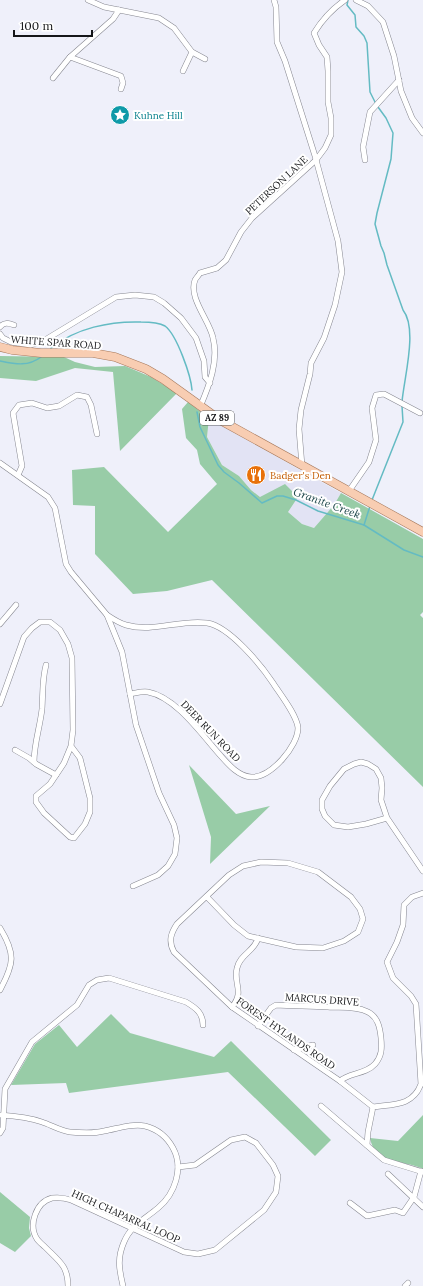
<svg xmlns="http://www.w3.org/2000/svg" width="423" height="1286" viewBox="0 0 423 1286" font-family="Lora,serif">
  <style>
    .built { fill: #e2e3f4 }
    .green { fill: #98cca7 }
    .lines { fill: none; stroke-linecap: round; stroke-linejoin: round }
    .stream { stroke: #64bbc3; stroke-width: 1.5 }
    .minor-casing { stroke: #868790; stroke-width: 6 }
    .primary-casing { stroke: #a6785b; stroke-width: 9 }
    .minor { stroke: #fff; stroke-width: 5 }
    .primary { stroke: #f8cdb2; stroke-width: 8 }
    .labels { text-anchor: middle; stroke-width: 4; stroke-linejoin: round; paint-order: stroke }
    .shield { fill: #fff; stroke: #5b5c5e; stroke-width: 1 }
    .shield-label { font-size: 9px; font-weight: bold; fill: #151619 }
    .culture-label { font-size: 10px; fill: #0d838f; stroke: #fff; text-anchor: start }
    .street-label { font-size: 10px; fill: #151619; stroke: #fff }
    .food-label { font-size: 10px; fill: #c56008; stroke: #fff; text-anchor: start }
    .water-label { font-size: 11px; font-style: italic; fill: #21494d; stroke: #fff }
  </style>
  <rect width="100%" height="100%" fill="#eff0fa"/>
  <polygon class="built" points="209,418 222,426 341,493 334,505 314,528 302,524 288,512 260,497 251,490 239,476 222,465 207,437"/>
  <g class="green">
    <polygon points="0,356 64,357 75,362 95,367 125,366 151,377 177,393 120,451 113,372 75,368 36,381 0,378"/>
    <polygon points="188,402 209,418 207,437 222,465 239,476 251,490 260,497 285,484 298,497 288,512 302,524 314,528 334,505 341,493 423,539 423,612 420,615 423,618 423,787 212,580 167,591 133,594 95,554 95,506 73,505 72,470 104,467 168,532 217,484 200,464 197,450 186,438 182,409"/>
    <polygon points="189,765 236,814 270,806 210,864 211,837"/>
    <polygon points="111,1014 130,1033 214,1057 231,1041 331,1140 315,1156 228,1072 69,1093 66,1083 11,1085 35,1044 59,1025 77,1047"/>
    <path d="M423,1115v54c-20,-10 -48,-3 -53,-31l28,3z"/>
    <polygon points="0,1192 30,1217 29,1228 31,1236 15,1252 0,1243"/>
  </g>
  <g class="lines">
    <g class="stream">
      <polyline points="348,0 347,5 355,15 356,27 364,36 367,43 370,92 376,104"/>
      <path d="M378,107l8,11 7,15 -2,26 -14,54 -2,11 6,22 3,7 3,12 16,45c15,19 1,68 -1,92"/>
      <path d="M51,348c25,-20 59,-27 90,-26 7,0 17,0 24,4 12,9 26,50 27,64"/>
      <path d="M0,361c15,3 28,6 41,-4"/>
      <polyline points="197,412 200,427 218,465 224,472 239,483 262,503 277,496 283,496 296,500 318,511 364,525 404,550 423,557"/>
      <polyline points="372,500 403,422 402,406"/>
      <polyline points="364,525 370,506"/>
    </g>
    <defs>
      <g id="minor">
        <polyline points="88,0 104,7 159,18 174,28 192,52 183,71"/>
        <polyline points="274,0 276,7 277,42 285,61 315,156 338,241 342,272 335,305 324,338 311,363 310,374 301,410 299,429 302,466"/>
        <polyline points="356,0 368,6 383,22 394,56 401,91 412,118 423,133"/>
        <polyline points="192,52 205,59"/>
        <polyline points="70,57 121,76 123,83 121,89"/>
        <polyline points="53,78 70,57 113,19 119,10"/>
        <polyline points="365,160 363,147 370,112 399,80"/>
        <path d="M0,327c4,-5 8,-4 14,-2"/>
        <polyline points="0,334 3,338 11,342 31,345 45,340 116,297 135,295 154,297 164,303 181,318 196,338 204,361 205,377 210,383"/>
        <path d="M200,407c9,-21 19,-46 13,-69 -3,-17 -25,-40 -18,-58 1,-2 4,-5 5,-7l17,-5 9,-8 15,-28 11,-14 64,-58 9,-12 6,-13v-17l-3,-16v-31l-1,-14 -8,-12 -5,-12c8,-13 18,-24 31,-33"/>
        <polyline points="0,463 48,497 55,508 66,564 71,572 107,615 122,652 136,725 159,793 174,825 177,838 175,854 168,866 158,875 133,886"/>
        <polyline points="18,475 22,466 13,413 19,405 32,403 47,408 59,406 77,395 87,397 91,405 97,434"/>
        <polyline points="349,491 369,462 376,440 372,408 376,395 384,394 420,413"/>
        <path d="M107,615c6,4 12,8 19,10 27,8 54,-6 81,-2 22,3 54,42 66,60 7,11 24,32 25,45 0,18 -27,50 -47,49 -13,-1 -23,-13 -31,-22 -18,-20 -44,-58 -72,-63 -6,-1 -12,1 -18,2"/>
        <polyline points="0,624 16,605"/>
        <polyline points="0,704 24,637 32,628 40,622 50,622 60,630 68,644 72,658 73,730 71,746 64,763 50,784 36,796 36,802 44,813 70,837 74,838 85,824 90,812 90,798 80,758 71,746"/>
        <polyline points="15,750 29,758 36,764 56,775"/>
        <path d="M34,762c0,-18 6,-35 8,-53 1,-15 0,-29 4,-44"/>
        <polyline points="387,818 366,824 348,827 334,825 325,816 322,809 322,800 330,786 344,769 354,764 361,762 368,764 376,769 381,778 382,788 381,800 387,818 423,871"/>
        <path d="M207,897l27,28 14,11 48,11 27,1 21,-7 14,-9 5,-13 -3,-10 -9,-12 -33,-25 -30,-9 -27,-1 -18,4 -14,9 -52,49c-6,9 -9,17 -3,28l58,55 108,74 33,26"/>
        <path d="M0,928c16,26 14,36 0,62"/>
        <path d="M232,1007c13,-16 1,-23 5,-39 3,-14 18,-17 21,-30"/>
        <path d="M258,1026l13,-18 5,-3c17,1 35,1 52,2 13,1 28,-1 40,5 10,5 12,16 13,26 1,10 1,18 -6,26 -10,11 -25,8 -35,17"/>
        <polyline points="294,1050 313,1045"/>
        <polyline points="321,1106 384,1160 423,1172"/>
        <path d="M0,1115c15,1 28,2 42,7 9,3 19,9 28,10 11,1 23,2 34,-1 13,-2 27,-8 41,-5 12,3 22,11 28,22 11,20 2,46 -15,60 -13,11 -27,17 -34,34 -7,16 -5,27 -1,44"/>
        <path d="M0,1133l3,-5 2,-39 27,-47 45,-37 12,-20 8,-5 12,-2 77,24c10,6 17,11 17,23"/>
        <path d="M367,1145l1,-13 5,-25c21,-3 40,-1 48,-23l-5,-80 -5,-8 -18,-18 -6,-16 10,-20 6,-17 1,-20 8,-8 11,-4"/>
        <polyline points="388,1174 423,1207"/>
        <polyline points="350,1203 367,1216 395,1210 403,1213 414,1197 421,1171"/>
        <path d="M68,1286c0,-20 -9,-25 -23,-39 -2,-2 -6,-5 -8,-8 -9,-14 -1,-37 15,-41 7,-1 13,0 19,2l113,52 14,2 17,-4 49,-40 12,-18 2,-16 -5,-11 -17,-22 -11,-6 -14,3 -36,25 -17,2"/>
        <polyline points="405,1286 408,1283"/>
      </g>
      <polyline id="primary" points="0,347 12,350 41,353 93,353 115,357 146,369 163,379 220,420 423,532"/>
    </defs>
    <use href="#minor" class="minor-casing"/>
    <use href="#primary" class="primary-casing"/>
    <use href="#minor" class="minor"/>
    <use href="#primary" class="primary"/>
  </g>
  <defs>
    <symbol id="sight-disc" viewBox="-11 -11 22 22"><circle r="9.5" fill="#0f9aa8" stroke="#fff"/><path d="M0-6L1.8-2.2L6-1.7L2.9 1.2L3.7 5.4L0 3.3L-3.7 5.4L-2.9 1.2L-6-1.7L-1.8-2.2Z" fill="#fff"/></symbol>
    <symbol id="restaurant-disc" viewBox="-11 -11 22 22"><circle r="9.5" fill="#e8710a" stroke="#fff"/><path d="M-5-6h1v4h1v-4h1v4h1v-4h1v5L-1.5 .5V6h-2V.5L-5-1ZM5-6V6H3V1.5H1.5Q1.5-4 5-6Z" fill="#fff"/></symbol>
  </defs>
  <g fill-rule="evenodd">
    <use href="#sight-disc" x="109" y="104" width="22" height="22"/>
    <use href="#restaurant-disc" x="245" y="464" width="22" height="22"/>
  </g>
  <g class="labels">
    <rect class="shield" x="200" y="411" width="34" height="14" rx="3"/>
    <g class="shield-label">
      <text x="217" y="421">AZ 89</text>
    </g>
    <g class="culture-label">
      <text x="134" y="119">Kuhne Hill</text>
    </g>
    <g class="street-label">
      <text transform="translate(276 185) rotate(-43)" y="4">PETERSON LANE</text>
      <text transform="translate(56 342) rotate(4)" y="4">WHITE SPAR ROAD</text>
      <text transform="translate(211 731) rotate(46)" y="4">DEER RUN ROAD</text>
      <text transform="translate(322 999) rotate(4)" y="4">MARCUS DRIVE</text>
      <text transform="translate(286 1033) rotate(35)" y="4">FOREST HYLANDS ROAD</text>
      <text transform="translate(126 1216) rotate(24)" y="4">HIGH CHAPARRAL LOOP</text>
    </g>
    <g class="food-label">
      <text x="270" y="479">Badger's Den</text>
    </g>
    <g class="water-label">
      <text transform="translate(327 503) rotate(20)" y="4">Granite Creek</text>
    </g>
  </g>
  <path d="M14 30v6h78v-6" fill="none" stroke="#151619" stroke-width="2"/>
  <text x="20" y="30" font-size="12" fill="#151619" stroke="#ffffff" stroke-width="3" paint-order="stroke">100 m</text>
</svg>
